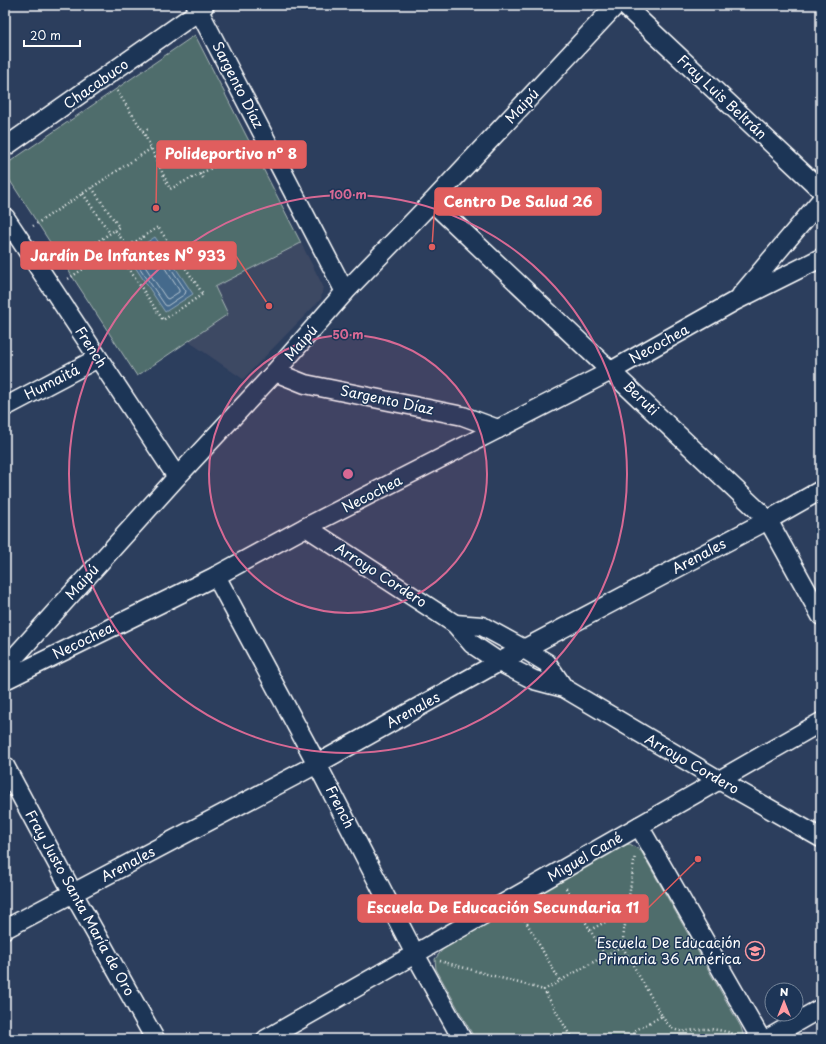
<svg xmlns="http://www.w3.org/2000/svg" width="826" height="1044" viewBox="0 0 826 1044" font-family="'Playpen Sans',sans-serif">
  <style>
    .built { fill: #3d4864 }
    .green { fill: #506d6c; stroke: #a8b6b6 }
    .water { fill: #456b8c; stroke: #8fa6ba }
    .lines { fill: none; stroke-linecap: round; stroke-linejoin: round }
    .shore { stroke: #b5c4d1; stroke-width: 1 }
    .minor-casing { stroke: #fff; stroke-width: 21 }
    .path { stroke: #fff; stroke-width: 2.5; stroke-dasharray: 1 3; stroke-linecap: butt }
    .minor { stroke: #1d3557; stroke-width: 18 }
    .ring { fill: none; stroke: #d76994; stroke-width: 2 }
    .labels { text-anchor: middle; stroke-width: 3; stroke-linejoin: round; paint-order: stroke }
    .street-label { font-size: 14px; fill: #fff; stroke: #1d3557 }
    .poi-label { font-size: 14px; fill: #fff; stroke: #1d3557; text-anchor: end }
    .centre { fill: #d76994; stroke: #1d3557; stroke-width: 2 }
    .ring-label { font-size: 12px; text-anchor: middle; font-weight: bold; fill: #d76994; stroke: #1d3557; stroke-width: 3; stroke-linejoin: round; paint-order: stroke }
    .leader { fill: none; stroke: #e05e5e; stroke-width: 1.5 }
    .callout-dot { fill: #e05e5e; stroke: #1d3557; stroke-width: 1.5 }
    .callout { fill: #e05e5e; stroke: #e05e5e; stroke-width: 1.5 }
    .callout-label { font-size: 15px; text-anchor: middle; font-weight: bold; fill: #fff }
  </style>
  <rect width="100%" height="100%" fill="#2c3e5d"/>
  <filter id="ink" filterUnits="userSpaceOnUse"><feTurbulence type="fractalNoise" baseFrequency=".025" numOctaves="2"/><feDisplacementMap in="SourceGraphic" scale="8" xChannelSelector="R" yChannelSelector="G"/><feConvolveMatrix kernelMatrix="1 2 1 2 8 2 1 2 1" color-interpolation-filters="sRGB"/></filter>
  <g filter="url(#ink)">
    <polygon class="built" points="301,243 323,286 321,299 243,379 188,341 228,314 214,287"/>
    <g class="green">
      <polygon points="195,35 301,243 215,287 228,314 137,376 5,173 5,165"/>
      <polygon points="630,844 641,851 741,1027 744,1037 742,1039 475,1039 436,969 435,959 443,949 619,846"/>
    </g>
    <polygon class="water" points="155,237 193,294 165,312 127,255"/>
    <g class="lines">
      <g class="shore">
        <polygon points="153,243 155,244 186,291 185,294 167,306 165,305 133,258 134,256"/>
        <polygon points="151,250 154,251 179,290 179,292 168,299 166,298 140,259 141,257"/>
      </g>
      <defs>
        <g id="minor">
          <polyline points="196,5 345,292"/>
          <polyline points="624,5 821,190"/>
          <polyline points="5,147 199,11 205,5"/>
          <polyline points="432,202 768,520 821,616"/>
          <polyline points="5,217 177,477"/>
          <polyline points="741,295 821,200"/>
          <polyline points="275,372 305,384 463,416 498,429"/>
          <polyline points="5,407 98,358"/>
          <polyline points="306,527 455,624 472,644 499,662 534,680 564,688 719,780 821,838"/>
          <polyline points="216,576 317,764 415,954 462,1039"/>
          <polyline points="455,624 482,626 524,649 547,663 564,688"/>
          <polyline points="5,666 11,661 177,477 275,372 345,292 432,202 616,5"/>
          <polyline points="5,680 216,576 306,527 498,429 611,371 735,301 821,258"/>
          <polyline points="5,766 73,893 155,1039"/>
          <polyline points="639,826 761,1039"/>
          <polyline points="5,929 317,764 499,662 768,520 821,490"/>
          <polyline points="266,1039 821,722"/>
          <polyline points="767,1039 821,1008"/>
        </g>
      </defs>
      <use href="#minor" class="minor-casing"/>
      <g class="path">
        <polyline points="117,91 143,131 170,189 251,148"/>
        <polyline points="143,131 148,129"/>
        <polyline points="200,174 203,178"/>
        <polyline points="92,188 119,227 115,230"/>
        <polyline points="83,194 110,233"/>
        <polyline points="33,226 152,148"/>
        <polyline points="115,248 163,320 203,294 158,227 118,253"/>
        <polyline points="59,267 115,230 124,242 68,279"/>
        <polyline points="566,888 605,956"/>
        <polyline points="521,913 560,981"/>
        <polyline points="590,930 626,911"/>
        <polyline points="622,946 635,855"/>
        <polyline points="440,961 544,990"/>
        <path d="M662,1016c14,23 24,13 44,13 11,0 22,3 32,6"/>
        <polyline points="572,1039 544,990 622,946 662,1016 634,1031 635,1039"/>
      </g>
      <use href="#minor" class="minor"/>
    </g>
  </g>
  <circle cx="348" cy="474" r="139" fill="#d76994" fill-opacity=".12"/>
  <g class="ring">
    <circle cx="348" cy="474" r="139"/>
    <circle cx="348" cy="474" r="279"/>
  </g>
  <defs>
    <symbol id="school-ring" viewBox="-11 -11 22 22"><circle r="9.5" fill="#1d3557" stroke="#ff9aa2" stroke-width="1.5"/><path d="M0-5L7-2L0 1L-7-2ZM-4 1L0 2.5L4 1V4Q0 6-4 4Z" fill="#ff9aa2"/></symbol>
  </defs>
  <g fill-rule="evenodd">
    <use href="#school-ring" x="744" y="940" width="22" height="22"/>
  </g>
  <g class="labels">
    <g class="street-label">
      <text transform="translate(96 84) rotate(-35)" y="5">Chacabuco</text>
      <text transform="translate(238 85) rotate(63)" y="5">Sargento Díaz</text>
      <text transform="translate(722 97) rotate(43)" y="5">Fray Luis Beltrán</text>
      <text transform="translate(522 106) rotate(-47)" y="5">Maipú</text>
      <text transform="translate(301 343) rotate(-49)" y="5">Maipú</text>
      <text transform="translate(659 344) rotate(-29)" y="5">Necochea</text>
      <text transform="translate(91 347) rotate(57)" y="5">French</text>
      <text transform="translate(52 382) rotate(-27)" y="5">Humaitá</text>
      <text transform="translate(641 398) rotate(44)" y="5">Beruti</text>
      <text transform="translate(387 400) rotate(12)" y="5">Sargento Díaz</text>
      <text transform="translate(372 494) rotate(-27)" y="5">Necochea</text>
      <text transform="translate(699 556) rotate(-28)" y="5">Arenales</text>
      <text transform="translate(381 575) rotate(33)" y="5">Arroyo Cordero</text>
      <text transform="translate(82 582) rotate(-48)" y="5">Maipú</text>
      <text transform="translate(83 641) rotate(-26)" y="5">Necochea</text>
      <text transform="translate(413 710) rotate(-29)" y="5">Arenales</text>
      <text transform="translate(692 764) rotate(30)" y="5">Arroyo Cordero</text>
      <text transform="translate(340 807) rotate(63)" y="5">French</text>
      <text transform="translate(585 857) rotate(-30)" y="5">Miguel Cané</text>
      <text transform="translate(128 864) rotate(-28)" y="5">Arenales</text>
      <text transform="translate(80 903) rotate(61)" y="5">Fray Justo Santa María de Oro</text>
    </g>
    <g class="poi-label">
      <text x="741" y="948">Escuela De Educación<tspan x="741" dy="16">Primaria 36 América</tspan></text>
    </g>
  </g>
  <circle cx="348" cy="474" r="6" class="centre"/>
  <g class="ring-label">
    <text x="348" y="199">100 m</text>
    <text x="348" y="339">50 m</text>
  </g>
  <path class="leader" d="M156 208L157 154M432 247L435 201M269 306L236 256M698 859L648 908"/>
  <g class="callout-dot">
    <circle cx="156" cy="208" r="4"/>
    <circle cx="432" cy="247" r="4"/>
    <circle cx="269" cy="306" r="4"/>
    <circle cx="698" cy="859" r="4"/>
  </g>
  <g class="callout">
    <rect x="157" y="141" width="149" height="27" rx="4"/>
    <rect x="435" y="188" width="166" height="27" rx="4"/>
    <rect x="21" y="242" width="215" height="27" rx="4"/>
    <rect x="358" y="895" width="290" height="27" rx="4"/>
  </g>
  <g class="callout-label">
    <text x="231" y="159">Polideportivo n° 8</text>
    <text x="518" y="207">Centro De Salud 26</text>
    <text x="128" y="261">Jardín De Infantes Nº 933</text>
    <text x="503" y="913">Escuela De Educación Secundaria 11</text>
  </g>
  <rect width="826" height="1044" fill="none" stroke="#1d3557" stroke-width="20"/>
  <rect x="10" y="10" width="806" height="1024" fill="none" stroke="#fff" stroke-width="1.5" filter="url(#ink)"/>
  <g transform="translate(784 1002)"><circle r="19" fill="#1d3557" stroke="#77869a"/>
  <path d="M0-3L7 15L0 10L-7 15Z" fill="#ff9aa2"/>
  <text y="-6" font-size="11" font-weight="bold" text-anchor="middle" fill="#ffffff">N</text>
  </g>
  <path d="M24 40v6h56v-6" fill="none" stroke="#ffffff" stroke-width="2"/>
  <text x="30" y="40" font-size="12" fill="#ffffff" stroke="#1d3557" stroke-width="3" paint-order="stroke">20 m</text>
</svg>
